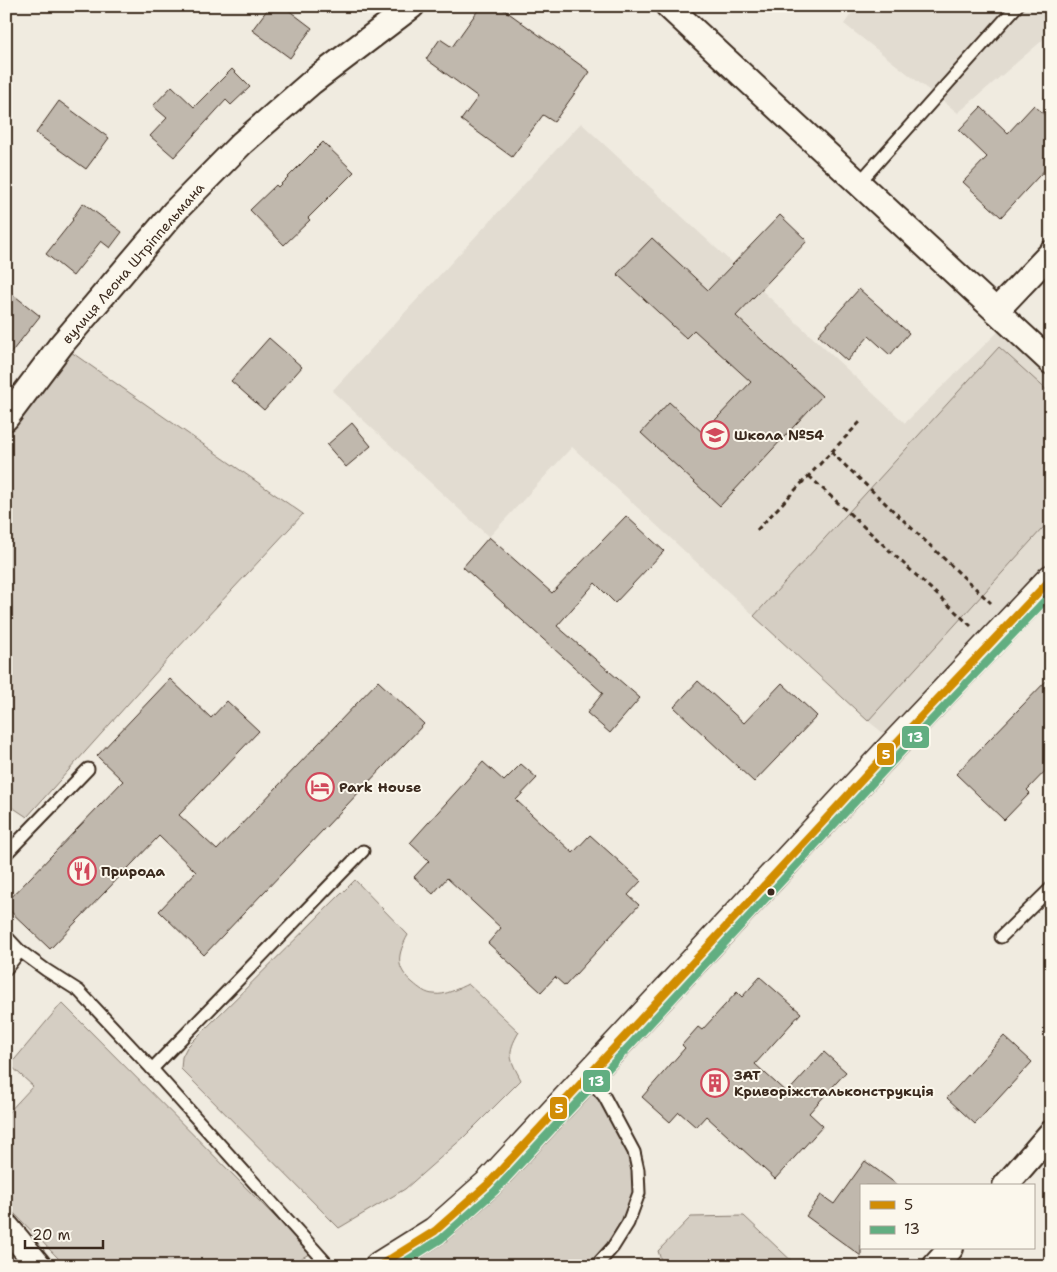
<svg xmlns="http://www.w3.org/2000/svg" width="1057" height="1272" viewBox="0 0 1057 1272" font-family="'Shantell Sans',sans-serif">
  <style>
    .built { fill: #e2dcd1 }
    .green { fill: #d5cec3; stroke: #887c70 }
    .building { fill: #c0b8ad; stroke: #3b2a1e }
    .lines { fill: none; stroke-linecap: round; stroke-linejoin: round }
    .service-casing { stroke: #3b2a1e; stroke-width: 15 }
    .minor-casing { stroke: #3b2a1e; stroke-width: 28 }
    .tertiary-casing { stroke: #3b2a1e; stroke-width: 31 }
    .path { stroke: #3b2a1e; stroke-width: 3; stroke-dasharray: 5 4; stroke-linecap: butt }
    .service { stroke: #fbf7ec; stroke-width: 11 }
    .minor { stroke: #fbf7ec; stroke-width: 24 }
    .tertiary { stroke: #fbf7ec; stroke-width: 28 }
    .bus-1-casing { stroke: #fbf7ec; stroke-width: 11 }
    .bus-2-casing { stroke: #fbf7ec; stroke-width: 11 }
    .bus-1 { stroke: #d18d06; stroke-width: 8 }
    .bus-2 { stroke: #62ae81; stroke-width: 8 }
    .bus-dot { fill: #3b2a1e; stroke: #fbf7ec; stroke-width: 2 }
    .labels { text-anchor: middle; stroke-width: 4; stroke-linejoin: round; paint-order: stroke }
    .street-label { font-size: 14px; fill: #3b2a1e; stroke: #fbf7ec }
    .poi-label { font-size: 14px; font-weight: bold; fill: #3b2a1e; stroke: #fbf7ec; text-anchor: start }
    .line-badge { stroke: #fbf7ec; stroke-width: 2 }
    .badge-label { font-size: 14px; text-anchor: middle; font-weight: bold; fill: #fff }
  </style>
  <rect width="100%" height="100%" fill="#f0ebe0"/>
  <filter id="ink" filterUnits="userSpaceOnUse"><feTurbulence type="fractalNoise" baseFrequency=".02" numOctaves="2"/><feDisplacementMap in="SourceGraphic" scale="10" xChannelSelector="R" yChannelSelector="G"/><feConvolveMatrix kernelMatrix="1 2 1 2 8 2 1 2 1" color-interpolation-filters="sRGB"/></filter>
  <g filter="url(#ink)">
    <g class="built">
      <polygon points="857,6 1051,6 1051,33 958,113 844,24"/>
      <polygon points="581,123 905,423 1007,323 1051,362 1051,579 896,743 868,721 572,447 489,537 332,391"/>
    </g>
    <g class="green">
      <polygon points="61,345 303,514 177,649 27,817 6,803 6,412"/>
      <polygon points="999,347 1051,394 1051,519 868,721 754,616"/>
      <path d="M355,880l53,55c-11,20 -13,33 5,48 6,5 13,11 21,11 11,2 25,-6 34,-10l51,48c-13,22 -9,27 2,48l-57,57 -59,52 -66,39 -158,-159 1,-12 5,-10z"/>
      <polygon points="62,1003 311,1253 287,1266 63,1266 58,1258 6,1205 6,1115 33,1086 10,1065"/>
      <polygon points="588,1078 604,1096 638,1170 628,1223 596,1266 393,1266"/>
      <polygon points="744,1216 797,1266 663,1266 658,1251 691,1217"/>
    </g>
    <g class="building">
      <polygon points="270,6 283,6 312,28 290,58 252,30"/>
      <polygon points="481,6 499,6 590,72 554,122 543,115 512,157 461,120 478,97 426,59 440,39 452,47"/>
      <polygon points="232,69 250,87 231,105 226,100 174,157 150,136 167,118 153,106 172,86 194,107"/>
      <polygon points="59,101 109,138 86,169 36,133"/>
      <polygon points="1034,105 1051,121 1051,163 1001,217 963,182 987,157 959,130 981,107 1008,133"/>
      <polygon points="323,142 354,172 308,218 310,220 284,245 250,210 276,185 278,187"/>
      <polygon points="83,203 122,232 110,248 101,241 73,276 46,254 73,220 72,219"/>
      <polygon points="780,215 807,241 736,316 822,396 720,506 641,433 669,402 703,433 751,382 694,330 686,338 617,274 652,238 708,290"/>
      <polygon points="6,289 40,316 6,359"/>
      <polygon points="859,289 909,333 890,355 869,336 847,361 818,335"/>
      <polygon points="269,338 302,367 264,410 231,381"/>
      <polygon points="352,423 371,446 346,467 327,445"/>
      <polygon points="626,516 664,551 615,603 595,583 557,626 640,698 610,733 587,713 603,693 463,567 489,537 552,593"/>
      <polygon points="1051,676 1051,765 1027,790 1030,793 1004,820 956,774"/>
      <polygon points="170,679 211,718 227,701 259,731 179,815 217,850 378,681 424,724 204,955 159,911 196,872 159,836 50,949 6,907 6,903 123,781 97,756"/>
      <polygon points="698,681 744,723 782,683 817,716 754,782 674,707"/>
      <polygon points="483,762 504,781 521,764 537,778 516,800 573,853 590,835 641,881 628,895 639,905 565,986 555,977 541,992 488,943 501,928 447,878 433,894 414,877 429,861 410,843"/>
      <polygon points="760,977 801,1013 755,1064 787,1093 824,1052 846,1072 809,1113 823,1126 775,1179 706,1116 696,1127 679,1112 670,1122 642,1097 685,1048 682,1045 698,1027 702,1030 737,992 742,997"/>
      <polygon points="1004,1036 1032,1062 975,1124 947,1098"/>
      <polygon points="865,1161 899,1186 861,1186 861,1256 806,1216 821,1195 834,1204"/>
    </g>
    <g class="lines">
      <defs>
        <g id="service">
          <polyline points="858,184 1017,6"/>
          <polyline points="6,854 88,769"/>
          <polyline points="6,936 20,951 46,970 79,991 152,1069 329,1266"/>
          <polyline points="1001,937 1051,888"/>
          <polyline points="6,969 20,951"/>
          <polyline points="152,1069 363,851"/>
          <polyline points="588,1078 604,1096 634,1152 638,1170 639,1193 628,1223 613,1247 596,1266"/>
        </g>
        <g id="minor">
          <polyline points="668,6 1051,362"/>
          <polyline points="996,311 1051,253"/>
          <polyline points="6,418 61,345 174,212 242,143 312,82 412,6"/>
          <polyline points="1005,1186 1051,1133"/>
          <polyline points="6,1226 39,1266"/>
          <polyline points="935,1266 951,1248"/>
        </g>
        <polyline id="tertiary" points="379,1266 435,1231 488,1184 896,743 1051,579"/>
      </defs>
      <use href="#service" class="service-casing"/>
      <use href="#minor" class="minor-casing"/>
      <use href="#tertiary" class="tertiary-casing"/>
      <g class="path">
        <polyline points="831,452 991,603"/>
        <polyline points="809,476 971,626"/>
        <polyline points="757,530 860,422"/>
      </g>
      <use href="#service" class="service"/>
      <use href="#minor" class="minor"/>
      <use href="#tertiary" class="tertiary"/>
      <defs>
        <polyline id="bus-1" points="379,1266 435,1231 488,1184 896,743 1051,579"/>
        <polyline id="bus-2" points="398,1266 441,1239 495,1191 903,750 1051,594"/>
      </defs>
      <use href="#bus-1" class="bus-1-casing"/>
      <use href="#bus-2" class="bus-2-casing"/>
      <use href="#bus-1" class="bus-1"/>
      <use href="#bus-2" class="bus-2"/>
    </g>
  </g>
  <defs>
    <symbol id="school-ring" viewBox="-11 -11 22 22"><circle r="9.5" fill="#fbf7ec" stroke="#d1495b" stroke-width="1.5"/><path d="M0-5L7-2L0 1L-7-2ZM-4 1L0 2.5L4 1V4Q0 6-4 4Z" fill="#d1495b"/></symbol>
    <symbol id="hotel-ring" viewBox="-11 -11 22 22"><circle r="9.5" fill="#fbf7ec" stroke="#d1495b" stroke-width="1.5"/><path d="M-6-4.5h1.5V1H6V5H4.5V3h-9V5H-6ZM-4 0a1.8 1.8 0 1 1 3.6 0ZM.5 0V-2.5h3Q6-2.5 6 0Z" fill="#d1495b"/></symbol>
    <symbol id="restaurant-ring" viewBox="-11 -11 22 22"><circle r="9.5" fill="#fbf7ec" stroke="#d1495b" stroke-width="1.5"/><path d="M-5-6h1v4h1v-4h1v4h1v-4h1v5L-1.5 .5V6h-2V.5L-5-1ZM5-6V6H3V1.5H1.5Q1.5-4 5-6Z" fill="#d1495b"/></symbol>
    <symbol id="building-ring" viewBox="-11 -11 22 22"><circle r="9.5" fill="#fbf7ec" stroke="#d1495b" stroke-width="1.5"/><path d="M-4-6H4V6H1V3H-1V6H-4ZM-2.5-4.3h1.7v1.8h-1.7ZM.8-4.3h1.7v1.8H.8ZM-2.5-1h1.7V.8h-1.7ZM.8-1h1.7V.8H.8Z" fill="#d1495b"/></symbol>
  </defs>
  <g fill-rule="evenodd">
    <use href="#school-ring" x="699" y="419" width="32" height="32"/>
    <use href="#hotel-ring" x="304" y="771" width="32" height="32"/>
    <use href="#restaurant-ring" x="66" y="855" width="32" height="32"/>
    <use href="#building-ring" x="699" y="1067" width="32" height="32"/>
  </g>
  <circle class="bus-dot" cx="771" cy="892" r="4.5"/>
  <g class="labels">
    <g class="street-label">
      <text transform="translate(133 263) rotate(-49)" y="5">вулиця Леона Штріппельмана</text>
    </g>
    <g class="poi-label">
      <text x="734" y="440">Школа №54</text>
      <text x="339" y="792">Park House</text>
      <text x="101" y="876">Природа</text>
      <text x="734" y="1080">ЗАТ<tspan x="734" dy="16">Криворіжстальконструкція</tspan></text>
    </g>
  </g>
  <g class="line-badge">
    <rect x="901" y="725" width="29" height="24" rx="5" fill="#62ae81"/>
    <rect x="876" y="742" width="19" height="24" rx="5" fill="#d18d06"/>
    <rect x="582" y="1069" width="29" height="24" rx="5" fill="#62ae81"/>
    <rect x="549" y="1096" width="19" height="24" rx="5" fill="#d18d06"/>
  </g>
  <g class="badge-label">
    <text x="915" y="742">13</text>
    <text x="886" y="759">5</text>
    <text x="596" y="1086">13</text>
    <text x="559" y="1113">5</text>
  </g>
  <rect width="1057" height="1272" fill="none" stroke="#fbf7ec" stroke-width="25"/>
  <rect x="12" y="12" width="1032" height="1247" fill="none" stroke="#3b2a1e" stroke-width="2" filter="url(#ink)"/>
  <rect x="860" y="1184" width="175" height="65" fill="#fbf7ec" stroke="#aea59a"/>
  <rect x="870" y="1201" width="25" height="8" fill="#d18d06" stroke="#aea59a"/>
  <text x="904" y="1210" font-size="15" fill="#3b2a1e">5</text>
  <rect x="870" y="1226" width="25" height="8" fill="#62ae81" stroke="#aea59a"/>
  <text x="904" y="1234" font-size="15" fill="#3b2a1e">13</text>
  <path d="M25 1240v8h78v-8" fill="none" stroke="#3b2a1e" stroke-width="2.5"/>
  <text x="32" y="1240" font-size="15" fill="#3b2a1e" stroke="#fbf7ec" stroke-width="4" paint-order="stroke">20 m</text>
</svg>
